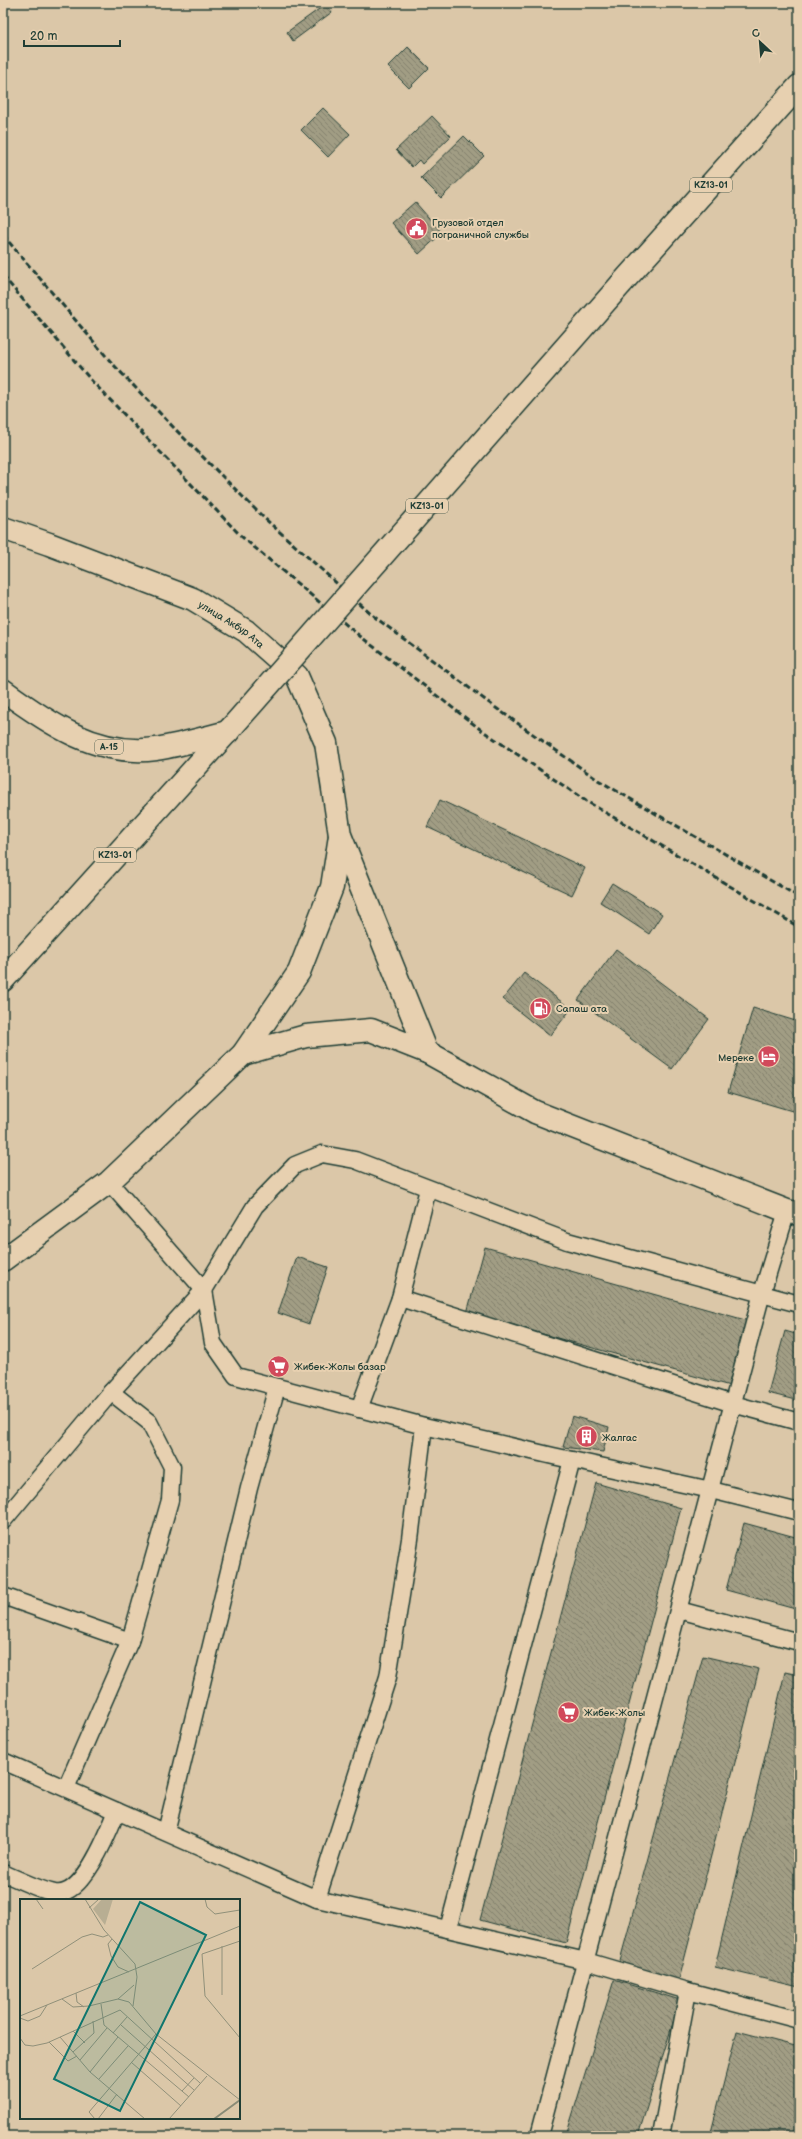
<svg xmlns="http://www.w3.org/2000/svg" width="802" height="2139" viewBox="0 0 802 2139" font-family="'Balsamiq Sans',sans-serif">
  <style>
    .building { fill: url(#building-back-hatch); stroke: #1f3d34 }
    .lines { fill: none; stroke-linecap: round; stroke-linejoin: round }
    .service-casing { stroke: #1f3d34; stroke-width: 19 }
    .secondary-casing { stroke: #1f3d34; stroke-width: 25 }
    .trunk-casing { stroke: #1f3d34; stroke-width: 25 }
    .service { stroke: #e7d0b0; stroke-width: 16 }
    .secondary { stroke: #e7d0b0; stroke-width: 22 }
    .trunk { stroke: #e7d0b0; stroke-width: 22 }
    .rail { stroke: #1f3d34; stroke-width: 3; stroke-dasharray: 6 3; stroke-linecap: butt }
    .trunk-bridge-casing { stroke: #1f3d34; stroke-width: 25; stroke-linecap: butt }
    .trunk-bridge { stroke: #e7d0b0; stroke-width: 22 }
    .labels { text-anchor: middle; stroke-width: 4; stroke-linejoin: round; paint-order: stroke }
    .shield { fill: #e7d0b0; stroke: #5b6959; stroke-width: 1 }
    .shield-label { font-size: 9px; font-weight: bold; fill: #1f3d34 }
    .poi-label { font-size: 10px; fill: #1f3d34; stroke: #e7d0b0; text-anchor: start }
    .street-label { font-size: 10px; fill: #1f3d34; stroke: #e7d0b0 }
    .inset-river { fill: none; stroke: #898b76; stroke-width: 2 }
    .inset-road { fill: none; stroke: #90907a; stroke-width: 1 }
    .view { fill: #0f766e; fill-opacity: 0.15; stroke: #0f766e; stroke-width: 2 }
    .inset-edge { fill: none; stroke: #1f3d34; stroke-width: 2 }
  </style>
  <defs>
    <pattern id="building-back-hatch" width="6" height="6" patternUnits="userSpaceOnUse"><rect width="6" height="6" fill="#a19d84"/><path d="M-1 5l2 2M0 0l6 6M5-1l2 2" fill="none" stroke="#83816d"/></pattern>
  </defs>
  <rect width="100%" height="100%" fill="#dbc7a8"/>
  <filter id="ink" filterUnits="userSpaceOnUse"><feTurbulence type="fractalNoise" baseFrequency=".025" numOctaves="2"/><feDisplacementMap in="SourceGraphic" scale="8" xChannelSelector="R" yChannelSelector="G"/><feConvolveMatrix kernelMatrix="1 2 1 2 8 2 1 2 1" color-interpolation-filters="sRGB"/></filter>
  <g filter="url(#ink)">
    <g class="building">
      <polygon points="326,4 332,12 293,41 287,32"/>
      <polygon points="408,47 429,68 409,88 388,67"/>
      <polygon points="323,108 350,134 328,157 301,130"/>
      <polygon points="432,116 451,136 422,164 419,160 412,167 396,150"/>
      <polygon points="464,136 484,156 441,198 421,178"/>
      <polygon points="415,202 442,233 419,254 391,223"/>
      <polygon points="440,800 585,868 572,895 427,827"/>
      <polygon points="612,883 662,914 649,934 600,902"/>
      <polygon points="616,949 709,1019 672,1069 578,1000"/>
      <polygon points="524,973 571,1009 550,1036 503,999"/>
      <polygon points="753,1008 799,1022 799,1113 728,1092"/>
      <polygon points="485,1247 749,1321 730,1386 467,1313"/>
      <polygon points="297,1257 328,1267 309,1324 278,1313"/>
      <polygon points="785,1331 799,1335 799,1401 768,1393"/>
      <polygon points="572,1416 609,1427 603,1452 563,1447"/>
      <polygon points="596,1483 681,1508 566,1943 480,1920"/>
      <polygon points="744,1523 799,1538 799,1610 726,1590"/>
      <polygon points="703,1656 759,1669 679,1980 619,1964"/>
      <polygon points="785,1672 799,1675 799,1987 715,1967"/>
      <polygon points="614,1980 680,2000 638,2136 566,2136"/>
      <polygon points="737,2031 799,2047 799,2136 710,2136"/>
    </g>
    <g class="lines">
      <defs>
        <g id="service">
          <polyline points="109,1182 204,1290 213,1343 236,1376 424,1426 553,1456 711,1490 799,1512"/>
          <polyline points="400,1298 733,1404 799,1422"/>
          <polyline points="359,1409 400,1298 428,1189"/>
          <polyline points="3,1521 111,1392 204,1290 255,1206 295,1165 322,1154 355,1160 567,1241 799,1304"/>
          <polyline points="3,1596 130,1641"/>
          <polyline points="679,1610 799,1642"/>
          <polyline points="3,1761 317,1899 586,1961 688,1991 799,2020"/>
          <polyline points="66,1788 130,1641 170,1500 172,1467 149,1422 111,1392"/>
          <polyline points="166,1832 249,1488 277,1387"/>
          <path d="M3,1873c15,6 36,17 52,20 28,5 54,-62 62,-82"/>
          <polyline points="317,1899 388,1677 410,1539 424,1426"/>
          <polyline points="448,1929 572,1460"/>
          <polyline points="539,2136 762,1293 787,1211"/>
          <polyline points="661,2136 688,1991"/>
        </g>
        <g id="secondary">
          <path id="s1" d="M3,528l46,16 144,55 53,32 51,45 29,67 14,92 87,217"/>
          <polyline points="243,1054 306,1036 371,1030 427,1052 535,1112 787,1211 799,1214"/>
          <polyline points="3,1260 109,1182 243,1054 299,972 332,887 340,836"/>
        </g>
        <g id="trunk">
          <polyline points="622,283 799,86"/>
          <path d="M3,690c45,33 94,67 153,59 24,-4 48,-11 72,-17"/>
          <polyline points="3,980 231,728"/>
        </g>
      </defs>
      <use href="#service" class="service-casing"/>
      <use href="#secondary" class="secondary-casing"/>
      <use href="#trunk" class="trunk-casing"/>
      <use href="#service" class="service"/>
      <use href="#secondary" class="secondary"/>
      <use href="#trunk" class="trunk"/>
      <g class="rail">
        <polyline points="3,235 111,362 176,430 262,516 372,615 496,708 598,780 799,897"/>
        <polyline points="3,276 90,379 241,536 356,633 480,729 586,801 799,927"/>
      </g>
      <defs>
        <polyline id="trunk-bridge" points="231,728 622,283"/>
      </defs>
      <use href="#trunk-bridge" class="trunk-bridge-casing"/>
      <use href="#trunk-bridge" class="trunk-bridge"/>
    </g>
  </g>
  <defs>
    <symbol id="civic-disc" viewBox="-11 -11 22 22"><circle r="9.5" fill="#d1495b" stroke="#e7d0b0"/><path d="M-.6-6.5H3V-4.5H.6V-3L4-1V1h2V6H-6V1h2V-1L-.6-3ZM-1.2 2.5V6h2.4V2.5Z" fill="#fff"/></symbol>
    <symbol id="fuel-disc" viewBox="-11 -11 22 22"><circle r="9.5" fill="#d1495b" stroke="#e7d0b0"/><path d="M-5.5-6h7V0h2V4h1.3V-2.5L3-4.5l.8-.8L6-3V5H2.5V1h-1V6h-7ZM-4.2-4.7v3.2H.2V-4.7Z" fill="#fff"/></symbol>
    <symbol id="hotel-disc" viewBox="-11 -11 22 22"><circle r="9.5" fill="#d1495b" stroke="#e7d0b0"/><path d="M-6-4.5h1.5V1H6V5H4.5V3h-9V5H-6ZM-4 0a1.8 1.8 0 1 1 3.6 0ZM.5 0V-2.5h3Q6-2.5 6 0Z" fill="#fff"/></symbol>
    <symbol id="supermarket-disc" viewBox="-11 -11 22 22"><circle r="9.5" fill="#d1495b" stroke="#e7d0b0"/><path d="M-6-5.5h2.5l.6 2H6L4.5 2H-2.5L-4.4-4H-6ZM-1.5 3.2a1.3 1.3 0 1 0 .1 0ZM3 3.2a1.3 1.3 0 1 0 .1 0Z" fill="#fff"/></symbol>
    <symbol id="building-disc" viewBox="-11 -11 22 22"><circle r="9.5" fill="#d1495b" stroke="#e7d0b0"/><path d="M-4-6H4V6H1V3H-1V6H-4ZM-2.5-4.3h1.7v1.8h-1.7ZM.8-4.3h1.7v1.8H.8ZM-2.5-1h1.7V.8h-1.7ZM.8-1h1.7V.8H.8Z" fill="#fff"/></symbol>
  </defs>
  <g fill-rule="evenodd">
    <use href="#civic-disc" x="404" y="216" width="25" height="25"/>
    <use href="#fuel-disc" x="528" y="996" width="25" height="25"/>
    <use href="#hotel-disc" x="756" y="1044" width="25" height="25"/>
    <use href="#supermarket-disc" x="266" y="1354" width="25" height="25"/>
    <use href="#building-disc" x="574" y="1424" width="25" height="25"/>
    <use href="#supermarket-disc" x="556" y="1700" width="25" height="25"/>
  </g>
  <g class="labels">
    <g class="shield">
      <rect x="690" y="178" width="42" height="14" rx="3"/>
      <rect x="406" y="499" width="42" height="14" rx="3"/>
      <rect x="95" y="740" width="28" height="14" rx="3"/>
      <rect x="94" y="848" width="42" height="14" rx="3"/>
    </g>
    <g class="shield-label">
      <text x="711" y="188">KZ13-01</text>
      <text x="427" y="509">KZ13-01</text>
      <text x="109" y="750">A-15</text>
      <text x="115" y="858">KZ13-01</text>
    </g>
    <g class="poi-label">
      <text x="432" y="226">Грузовой отдел<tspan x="432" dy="12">пограничной службы</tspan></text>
      <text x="556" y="1012">Сапаш ата</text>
      <text x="754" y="1061" text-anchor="end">Мереке</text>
      <text x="294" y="1370">Жибек-Жолы базар</text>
      <text x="602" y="1441">Жалгас</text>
      <text x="584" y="1716">Жибек-Жолы</text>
    </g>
    <g class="street-label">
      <text dy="4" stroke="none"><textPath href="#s1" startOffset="249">улица Акбур Ата</textPath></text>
    </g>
  </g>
  <g transform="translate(20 1899)">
    <rect width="220" height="220" fill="#dbc7a8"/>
    <path d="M82,0h11l-8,26 -12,-16z" fill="#b8ae93"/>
    <path class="inset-river" d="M194,220l26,-19"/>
    <path class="inset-road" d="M16,0l7,10M65,0l19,31 31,34 2,13 -4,29M185,0l2,8 8,7 25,-4M69,9l10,-9M92,40l-4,5 3,12 7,11 11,5M220,42l-38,13 3,42 35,42M202,47v49M12,70l50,-32 10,-3 11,3 5,-2M56,94l1,9 7,5M42,100l11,8 16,-1 29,-7 16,-14M98,100l11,3 27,32 84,66M81,105l3,21 85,72M0,117l220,-90M0,119l8,3 12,-5 7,-11M101,126l73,65M53,132l12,12M93,134l14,-16M40,138l30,35 55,47M0,139l5,7 8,1 14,-3 73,-33 80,73M29,143l19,19 9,-5M53,153l21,-19 -1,-12M60,161l27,-32M111,163l50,44M70,173l28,-35M79,180l29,-33M162,192l12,-13M75,220l-6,-7 67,-78M78,220l19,-25M149,220l38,-43"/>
    <path class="view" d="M120,3l66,33 -86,176 -66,-32z"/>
    <rect width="220" height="220" class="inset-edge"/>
  </g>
  <rect width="802" height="2139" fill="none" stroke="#e7d0b0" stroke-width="16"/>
  <rect x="8" y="8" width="786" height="2123" fill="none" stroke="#1f3d34" stroke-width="1.5" filter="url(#ink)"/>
  <g transform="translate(760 42) rotate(334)" stroke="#e7d0b0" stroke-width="3" paint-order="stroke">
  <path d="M0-3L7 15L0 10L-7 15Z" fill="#1f3d34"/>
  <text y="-6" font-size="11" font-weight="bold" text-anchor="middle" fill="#1f3d34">С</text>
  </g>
  <path d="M24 40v6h96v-6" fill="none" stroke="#1f3d34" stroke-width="2"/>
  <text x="30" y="40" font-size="12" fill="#1f3d34" stroke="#e7d0b0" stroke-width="3" paint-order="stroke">20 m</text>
</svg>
